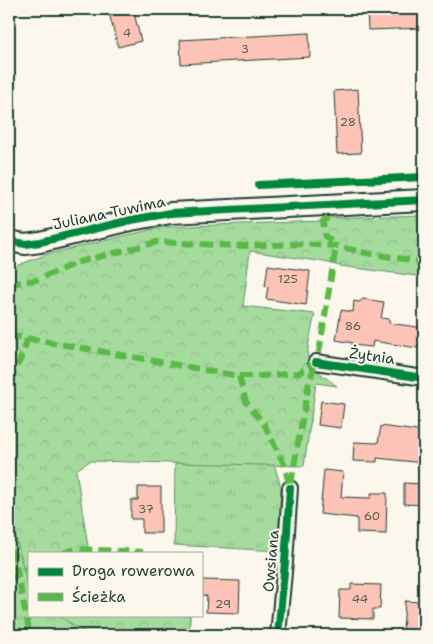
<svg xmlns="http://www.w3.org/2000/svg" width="433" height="644" viewBox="0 0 433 644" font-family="'Shantell Sans',sans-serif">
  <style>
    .grass { fill: url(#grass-tufts); stroke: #628c69 }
    .forest { fill: url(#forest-crowns); stroke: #628c69 }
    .building { fill: #fdc3b6; stroke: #1f3d34 }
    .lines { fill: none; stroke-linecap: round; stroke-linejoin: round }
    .street-casing { stroke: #1f3d34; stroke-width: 18 }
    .secondary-casing { stroke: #1f3d34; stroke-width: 24 }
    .street { stroke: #fbf7ec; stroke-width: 14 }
    .secondary { stroke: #fbf7ec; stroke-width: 20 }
    .quiet { stroke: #58b947; stroke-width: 6; stroke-dasharray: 12 6; stroke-linecap: butt }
    .cycleway-casing { stroke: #fbf7ec; stroke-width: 11 }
    .cycleway { stroke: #00873e; stroke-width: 8 }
    .labels { text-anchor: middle; stroke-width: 4; stroke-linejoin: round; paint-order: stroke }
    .number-label { font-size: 12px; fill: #565e54 }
    .street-label { font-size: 15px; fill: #1f3d34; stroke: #fbf7ec }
  </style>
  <defs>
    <pattern id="grass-tufts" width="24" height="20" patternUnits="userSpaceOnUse" patternTransform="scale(1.25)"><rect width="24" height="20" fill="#a6db9e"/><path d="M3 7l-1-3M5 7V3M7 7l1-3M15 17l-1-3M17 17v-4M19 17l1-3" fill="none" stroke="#8ebd89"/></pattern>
    <pattern id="forest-crowns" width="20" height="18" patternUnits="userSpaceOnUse" patternTransform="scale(1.25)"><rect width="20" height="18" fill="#a6db9e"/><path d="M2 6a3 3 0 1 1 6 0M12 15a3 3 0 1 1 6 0" fill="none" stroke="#8ebd89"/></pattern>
  </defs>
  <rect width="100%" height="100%" fill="#fbf7ec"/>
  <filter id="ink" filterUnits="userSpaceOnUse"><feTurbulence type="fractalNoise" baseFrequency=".02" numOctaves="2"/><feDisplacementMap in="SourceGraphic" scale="10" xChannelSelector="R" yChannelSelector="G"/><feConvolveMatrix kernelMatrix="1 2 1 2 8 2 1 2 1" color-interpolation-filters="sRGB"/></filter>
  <g filter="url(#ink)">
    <polygon class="grass" points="9,353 266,437 281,487 278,551 174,545 175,461 66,456 29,553 29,615 190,615 189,635 9,635"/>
    <g class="forest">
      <path d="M424,215v62l-84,-11 -16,-4 -74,-11 -7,55 72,8c-2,10 -9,36 -7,44 2,9 21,22 29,28l-21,-3 -12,83 -214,-5 -14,9 13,83h-60v34l-2,-2 -18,-78v-227l9,-15 30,-11 114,-27 161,-6 5,-3z"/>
      <polygon points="58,615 190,615 189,635 92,635 75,627"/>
    </g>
    <g class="building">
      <polygon points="108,9 133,9 141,41 118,47"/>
      <polygon points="367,9 424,9 424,28 368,30"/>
      <polygon points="309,33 310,57 181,64 180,40"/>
      <polygon points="358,89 361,153 337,154 334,91"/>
      <polygon points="268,265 310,271 306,305 266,299 268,287 265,286"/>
      <polygon points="363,299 384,302 381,318 389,319 389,323 424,328 424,349 373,341 372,347 352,345 353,343 336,340 341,310 353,312 354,301 359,302"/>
      <polygon points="321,401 344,404 341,428 318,425"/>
      <polygon points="381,426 424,432 424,463 377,458 377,462 353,461 354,442 378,443"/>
      <polygon points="324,470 343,472 341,497 371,498 371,493 387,493 386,534 357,533 357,518 320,514"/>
      <polygon points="404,483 424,484 424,505 404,504"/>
      <polygon points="138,487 161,487 161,533 142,533 142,519 131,519 131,500 138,500"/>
      <polygon points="202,580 240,581 239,613 206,612 207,596 202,595"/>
      <polygon points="351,584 381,585 380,609 373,609 373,619 339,618 340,590 351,590"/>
      <polygon points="405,601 424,602 424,634 403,633"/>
    </g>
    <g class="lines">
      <defs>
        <g id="street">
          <polyline points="316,362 424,378"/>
          <polyline points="278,635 285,562 290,488"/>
        </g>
        <polyline id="secondary" points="9,241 25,244 40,242 131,220 171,213 424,200"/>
      </defs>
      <use href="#street" class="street-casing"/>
      <use href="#secondary" class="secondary-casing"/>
      <use href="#street" class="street"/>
      <use href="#secondary" class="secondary"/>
      <g class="quiet">
        <polyline points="328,218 323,221 324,235 336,246"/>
        <polyline points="9,284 36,280 79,262 157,242 239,246 300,244 336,246 366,253 424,262"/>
        <polyline points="9,335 239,376 246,402 264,424 284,464 290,488"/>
        <polyline points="239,376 261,376 299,373 316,362 320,347 336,246"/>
        <polyline points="9,382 23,354 27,339"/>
        <polyline points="291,483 309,382 316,362"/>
        <polyline points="9,531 30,635"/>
        <polyline points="63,553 75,549 143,552"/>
        <polyline points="9,579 18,575 29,567"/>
      </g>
      <defs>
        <g id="cycleway">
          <polyline points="258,185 424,177"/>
          <polyline points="9,241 25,244 40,242 131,220 171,213 424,200"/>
          <polyline points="316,362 424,378"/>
          <polyline points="278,635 285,562 290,488"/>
        </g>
      </defs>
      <use href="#cycleway" class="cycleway-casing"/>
      <use href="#cycleway" class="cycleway"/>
    </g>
  </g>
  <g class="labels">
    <g class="number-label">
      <text x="127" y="37">4</text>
      <text x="245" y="53">3</text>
      <text x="348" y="126">28</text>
      <text x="288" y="283">125</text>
      <text x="353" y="330">86</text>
      <text x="146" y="513">37</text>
      <text x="372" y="520">60</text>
      <text x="360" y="603">44</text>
      <text x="223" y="608">29</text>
    </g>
    <g class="street-label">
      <text transform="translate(109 213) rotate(-12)" y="5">Juliana Tuwima</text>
      <text transform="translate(372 356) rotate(8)" y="5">Żytnia</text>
      <text transform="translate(271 561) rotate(-85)" y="5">Owsiana</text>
    </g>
  </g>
  <rect width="433" height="644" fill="none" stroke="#fbf7ec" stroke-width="30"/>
  <rect x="15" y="15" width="403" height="614" fill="none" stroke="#1f3d34" stroke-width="2" filter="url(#ink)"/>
  <rect x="28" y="552" width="175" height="65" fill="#fbf7ec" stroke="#a3ada2"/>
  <rect x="38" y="568" width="25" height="8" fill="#00873e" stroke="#a3ada2"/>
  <text x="72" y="576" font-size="15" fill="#1f3d34">Droga rowerowa</text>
  <rect x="38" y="593" width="25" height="8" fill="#58b947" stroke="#a3ada2"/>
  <text x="72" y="602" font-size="15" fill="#1f3d34">Ścieżka</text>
</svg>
